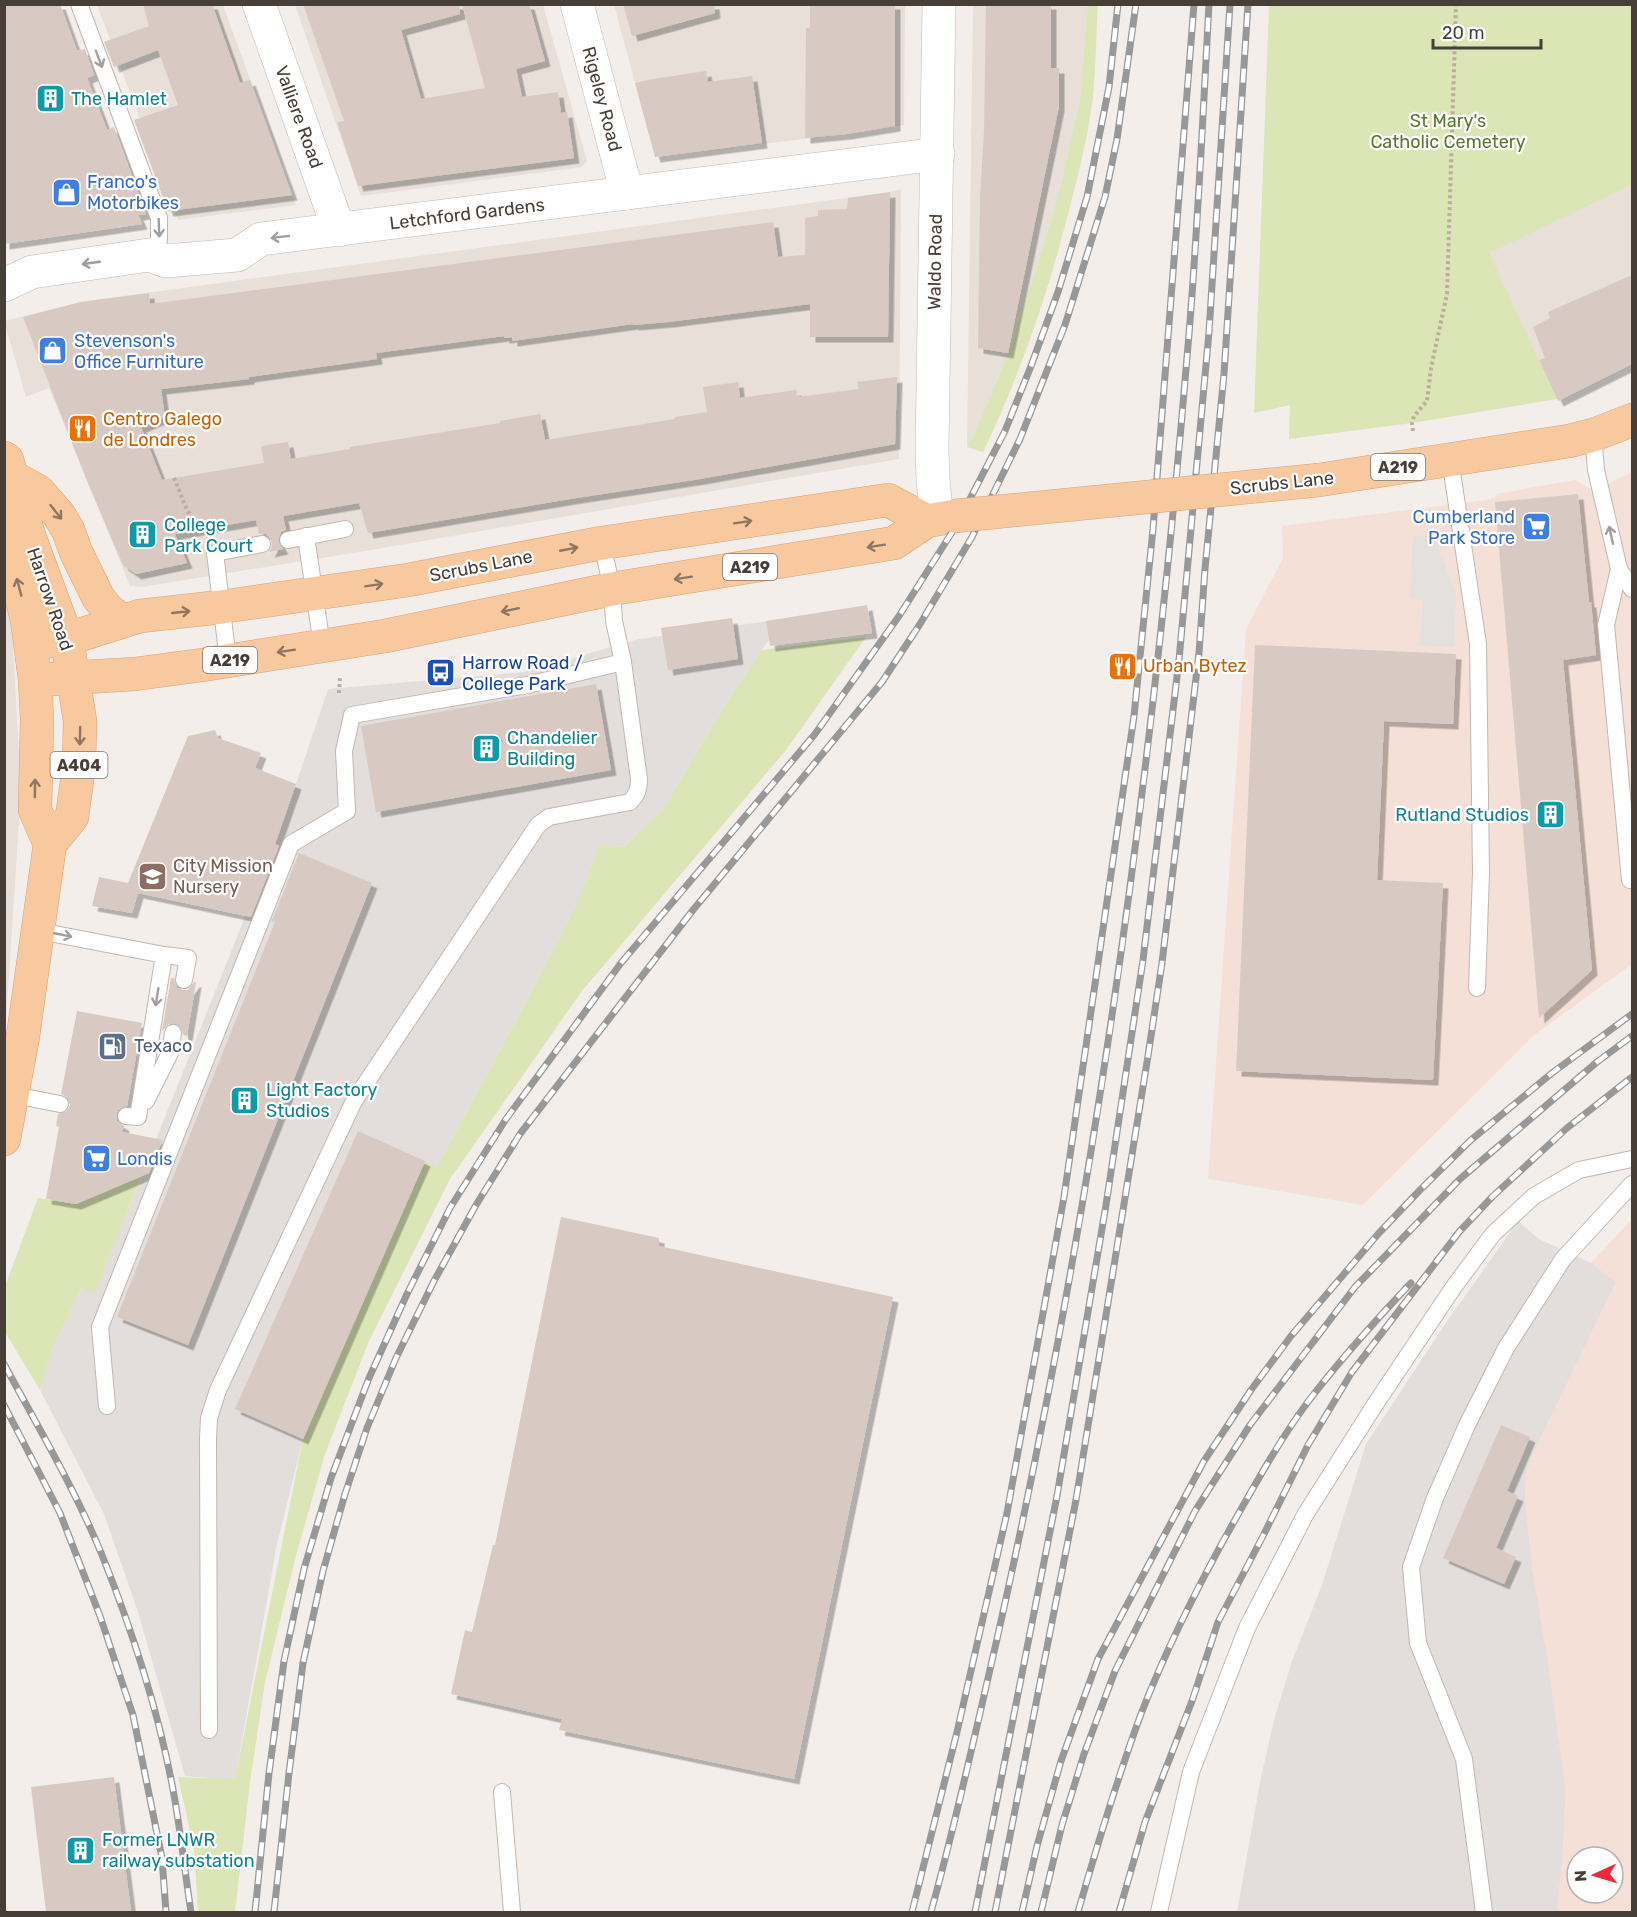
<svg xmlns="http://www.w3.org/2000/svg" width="1637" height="1917" viewBox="0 0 1637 1917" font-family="Rubik,sans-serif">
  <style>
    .residential { fill: #e7dfd8 }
    .commercial { fill: #f4e0d7; fill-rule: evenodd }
    .industrial { fill: #e3dedb }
    .green { fill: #dbe5b5 }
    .parking { fill: #e3e0de }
    .building { fill: #d8cac3; filter: url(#shadow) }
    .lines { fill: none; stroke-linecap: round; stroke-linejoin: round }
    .lane-casing { stroke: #c2b7b0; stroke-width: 18 }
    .street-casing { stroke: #c2b7b0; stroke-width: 34 }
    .primary-casing { stroke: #dca16f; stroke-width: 34 }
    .path { stroke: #bfac9f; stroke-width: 4; stroke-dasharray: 3 3; stroke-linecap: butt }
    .lane { stroke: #fff; stroke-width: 16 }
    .street { stroke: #fff; stroke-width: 33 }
    .primary { stroke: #f8c99f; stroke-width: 33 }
    .rail-casing { stroke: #989898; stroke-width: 7 }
    .rail { stroke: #fff; stroke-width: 4.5; stroke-dasharray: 14; stroke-linecap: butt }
    .primary-bridge-casing { stroke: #dca16f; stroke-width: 34; stroke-linecap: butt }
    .primary-bridge { stroke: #f8c99f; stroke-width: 33 }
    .oneway { stroke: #a39e9c }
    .oneway2 { stroke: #8e7661 }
    .labels { text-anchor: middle; stroke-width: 4.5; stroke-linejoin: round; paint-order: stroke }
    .shield { fill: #fff; stroke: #7e7874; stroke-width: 1.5 }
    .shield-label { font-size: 16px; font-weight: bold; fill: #473e38 }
    .culture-label { font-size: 18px; fill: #0d838f; stroke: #fff; text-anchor: start }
    .street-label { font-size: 18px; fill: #473e38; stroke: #fff }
    .park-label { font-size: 18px; fill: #5b762f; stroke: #fff }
    .shop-label { font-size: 18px; fill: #366cbe; stroke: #fff; text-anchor: start }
    .food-label { font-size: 18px; fill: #c56008; stroke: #fff; text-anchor: start }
    .transit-label { font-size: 18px; fill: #164399; stroke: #fff; text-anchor: start }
    .education-label { font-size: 18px; fill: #785e54; stroke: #fff; text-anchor: start }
    .service-label { font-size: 18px; fill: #4e5e75; stroke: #fff; text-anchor: start }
  </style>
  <defs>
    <filter id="shadow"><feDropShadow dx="5.5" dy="5.5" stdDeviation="0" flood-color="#0004"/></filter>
  </defs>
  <rect width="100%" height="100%" fill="#f4eeea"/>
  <g class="residential">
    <polygon points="97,5 223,5 296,205 178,220"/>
    <polygon points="295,5 543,5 587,161 582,167 361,196"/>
    <polygon points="614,5 905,5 904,125 846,134 655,157"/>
    <polygon points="973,5 1087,5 1081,94 1062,180 1041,254 1008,353 976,430 967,447"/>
    <polygon points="1632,185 1632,364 1566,398 1557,399 1488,253"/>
    <polygon points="901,189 899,459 371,550 142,587 130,586 49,388 26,397 5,324 5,321 80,302 890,192"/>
    <polygon points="5,594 12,627 21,791 5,1036"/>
  </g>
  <g class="commercial">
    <polygon points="1632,472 1632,964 1533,1036 1363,1205 1208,1179 1246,629 1283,558 1282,526 1494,499 1496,494 1575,480 1594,491"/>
    <path d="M1632,1219v693h-75l5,-48 4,-73 -18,-128 -16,-96 -7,-68 1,-24 6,-19 84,-174 -25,-19zM1577,1857h36v36h-36z"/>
  </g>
  <g class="industrial">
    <polygon points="783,619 720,713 663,809 624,847 599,845 579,899 532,991 437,1167 426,1162 303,1439 277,1544 235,1780 185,1776 138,1612 104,1514 40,1390 52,1350 81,1288 95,1292 239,932 296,784 328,689 524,672 639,639"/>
    <polygon points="1518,1221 1539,1239 1591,1263 1616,1282 1532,1456 1526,1475 1525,1499 1532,1567 1548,1663 1566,1791 1562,1864 1557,1912 1237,1912 1260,1782 1274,1720 1292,1661 1322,1585 1366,1444 1446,1323"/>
  </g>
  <g class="green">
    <path d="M1087,5h11c-2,30 -2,60 -5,91 -4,34 -12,69 -21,102 -21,87 -50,173 -89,254l-16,-5 9,-17 32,-77 33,-99 21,-74 19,-86z"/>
    <polygon points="1269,5 1632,5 1632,185 1489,253 1557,399 1412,423 1289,439 1290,405 1254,413"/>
    <polygon points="866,637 786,750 582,991 450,1179 369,1341 325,1454 297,1552 265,1682 250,1782 235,1912 198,1912 194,1849 178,1777 235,1779 303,1439 425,1161 437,1167 532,991 579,899 599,845 624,847 663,809 720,713 762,650"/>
    <polygon points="141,1176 95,1293 81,1288 52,1350 40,1390 5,1332 4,1289 38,1198 76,1204"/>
  </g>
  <polygon class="parking" points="1433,535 1456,593 1454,647 1420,645 1423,600 1410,599 1413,536"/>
  <g class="building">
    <polygon points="4,4 60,4 77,51 85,49 94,75 87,78 107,130 114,127 146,214 138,215 142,224 4,244"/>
    <polygon points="143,4 212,4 240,83 250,80 292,195 168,211 134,120 178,105 158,50 114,67 104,42 149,26"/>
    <polygon points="303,4 459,4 460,14 401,30 421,99 485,88 462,4 529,4 545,61 516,69 522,97 558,92 561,113 567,112 574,158 358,186 337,122 344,121"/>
    <polygon points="623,4 714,4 715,13 632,36"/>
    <polygon points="810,4 895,4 895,126 846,134 805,138 806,28 810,28"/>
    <polygon points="986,4 1051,4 1051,68 1059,68 1059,106 1008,353 978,348 980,197 984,131"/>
    <polygon points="706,71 708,82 752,76 762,143 655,157 635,83 653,79"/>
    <polygon points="890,192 888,337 810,337 810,304 668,322 633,325 633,324 512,341 512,337 504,338 504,336 376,353 377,359 249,377 249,379 161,389 165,417 141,427 162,480 264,463 261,446 288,442 291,459 350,449 350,447 500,423 500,421 540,414 545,440 675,419 675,417 707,412 703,387 738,382 740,398 796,390 797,397 859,389 857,382 897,377 895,444 700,479 570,499 368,533 359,503 283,516 286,530 281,532 278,541 283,549 269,552 272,547 272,541 266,534 259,534 256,520 175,534 187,563 136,574 123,565 85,476 23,317 81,302 149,293 150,304 773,222 778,257 805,255 805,218 818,216 818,210 847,209 848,198"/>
    <polygon points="1632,275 1632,364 1558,401 1539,360 1545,358 1533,327 1550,318 1548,312"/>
    <polygon points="1578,494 1589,602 1591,602 1596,655 1563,660 1592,970 1539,1018 1495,502"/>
    <polygon points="867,605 872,633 770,646 766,621"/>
    <polygon points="732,618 738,659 668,670 661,628"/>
    <polygon points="1255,645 1456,654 1453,724 1384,721 1377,880 1443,883 1433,1080 1236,1071"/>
    <polygon points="596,684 611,770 376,812 361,726"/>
    <polygon points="215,730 218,738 261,753 255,768 296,784 275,844 279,846 251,917 138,893 132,913 92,906 99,877 128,883 188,736"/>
    <polygon points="299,853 372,883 188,1345 117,1317 275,922 272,921"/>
    <polygon points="171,978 174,978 177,988 183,990 188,990 194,982 196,982 187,1036 183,1035 182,1029 175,1023 169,1024 162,1031"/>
    <polygon points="77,1011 142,1023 127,1106 118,1110 116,1116 117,1121 124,1126 122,1132 163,1140 149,1173 76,1204 46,1199 59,1127 56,1126 58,1114 67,1111 70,1105 67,1097 61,1094"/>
    <polygon points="358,1131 425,1161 303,1439 235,1409"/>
    <polygon points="561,1217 659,1238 659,1246 893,1297 794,1779 559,1730 562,1719 451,1694 465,1630 472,1632 493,1545 495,1545"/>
    <polygon points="1501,1425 1530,1437 1507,1491 1518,1496 1496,1548 1516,1557 1504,1584 1443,1558"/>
    <polygon points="114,1777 131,1912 46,1912 31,1787"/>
  </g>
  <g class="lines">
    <defs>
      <g id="lane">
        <polyline points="79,4 159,218 159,240 149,255"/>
        <polyline points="1593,435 1596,470 1619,569 1632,589"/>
        <polyline points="1450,459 1478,644 1481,873 1477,988"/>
        <polyline points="306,536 322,646"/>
        <polyline points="288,540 345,529"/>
        <polyline points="1619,569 1606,625 1630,880"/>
        <polyline points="228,660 215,553 262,544"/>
        <polyline points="39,931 164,955 138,1117 126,1116"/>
        <polyline points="164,955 188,958 184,980"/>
        <polyline points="14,1095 60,1104"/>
        <polyline points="146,1101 170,1053 173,1033"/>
        <polyline points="107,1406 100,1327 291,844 347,811 344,751 352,715 527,685 623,662"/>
        <path d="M209,1730l-1,-292 1,-20 9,-28 136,-289 184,-276 11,-8 81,-15c7,-7 9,-13 9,-23l-16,-117 -9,-41 -2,-32 -10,-46"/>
        <polyline points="502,1792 512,1912"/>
        <polyline points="1159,1912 1191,1772 1247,1628 1305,1515 1374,1406 1453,1288 1493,1234 1534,1196 1579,1170 1632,1159"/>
        <polyline points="1484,1912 1464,1759 1418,1643 1411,1567 1435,1498 1467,1425 1506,1348 1563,1259 1632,1184"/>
      </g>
      <g id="street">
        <polyline points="259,4 339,230"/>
        <polyline points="577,4 627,193"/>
        <polyline points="4,285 32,272 149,255 166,261 237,255 261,239 938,154"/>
        <polyline points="937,518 933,480 932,449 939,4"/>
      </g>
      <g id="primary">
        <polyline points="4,458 7,460 29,536 67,639 80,721 79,766 72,817 50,844"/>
        <polyline points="11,476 38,491 59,515 68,530 76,552 98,597 108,610 123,621"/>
        <polyline points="1319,480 1569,441 1593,435 1632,420"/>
        <polyline points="4,531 27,619 35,680 37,719 35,810 50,844 23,1036 4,1139"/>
        <polyline points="31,644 67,639 140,616 221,607 408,580 602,543 888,500 927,521"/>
        <polyline points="35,680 135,674 202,665 385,636 612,589 894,543 927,521 955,516"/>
      </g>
    </defs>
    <use href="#lane" class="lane-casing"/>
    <use href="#street" class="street-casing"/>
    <use href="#primary" class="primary-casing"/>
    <g class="path">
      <polyline points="1413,431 1412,423 1414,416 1427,401 1431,368 1447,294 1456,4"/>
      <polyline points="174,478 187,510 201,532"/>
      <polyline points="339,693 340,677"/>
    </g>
    <use href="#lane" class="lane"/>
    <use href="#street" class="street"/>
    <use href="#primary" class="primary"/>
    <defs>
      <g id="rail">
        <path d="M4,1364c34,63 71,125 98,191 30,75 58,161 72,240 7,39 11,78 17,117"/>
        <polyline points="4,1405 60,1513 100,1616 133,1715 162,1858 166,1912"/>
        <polyline points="255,1912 269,1773 284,1661 304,1569 331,1478 369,1378 407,1294 450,1208 506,1119 621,963 815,734 899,616 956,526 1005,431 1031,366 1058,292 1087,197 1109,87 1118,4"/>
        <polyline points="274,1912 289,1773 303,1663 323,1571 345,1494 367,1428 396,1358 434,1281 476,1205 520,1134 693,910 882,682 920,624 972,537 1020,439 1065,325 1105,197 1117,139 1136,4"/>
        <polyline points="912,1912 957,1732 1007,1513 1064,1197 1134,716 1153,529 1194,4"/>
        <path d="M931,1912c25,-90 45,-182 66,-273 97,-430 156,-866 192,-1305 9,-110 14,-220 20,-330"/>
        <polyline points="975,1912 1057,1496 1106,1205 1143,960 1179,660 1209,332 1230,4"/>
        <polyline points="995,1912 1076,1500 1148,1056 1162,963 1199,653 1205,569 1224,374 1248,4"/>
        <polyline points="1022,1912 1037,1846 1061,1761 1098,1659 1204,1461 1251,1390 1291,1336 1379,1233 1420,1190 1471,1140 1552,1073 1632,1014"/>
        <polyline points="1041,1912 1062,1825 1084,1754 1115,1671 1195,1511 1250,1425 1355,1287 1460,1179 1597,1062 1632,1036"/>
        <path d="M1078,1912c19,-66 39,-133 63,-198 27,-70 62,-138 99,-203 21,-37 42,-74 67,-108 32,-42 67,-81 104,-120"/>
        <polyline points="1119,1912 1145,1822 1192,1701 1218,1622 1263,1536 1308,1445 1352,1372 1459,1232 1493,1196 1567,1128 1632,1077"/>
      </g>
    </defs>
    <use href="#rail" class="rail-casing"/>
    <use href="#rail" class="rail"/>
    <defs>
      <polyline id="primary-bridge" points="955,516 1319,480"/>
    </defs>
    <use href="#primary-bridge" class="primary-bridge-casing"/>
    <use href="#primary-bridge" class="primary-bridge"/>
  </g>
  <defs><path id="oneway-shaft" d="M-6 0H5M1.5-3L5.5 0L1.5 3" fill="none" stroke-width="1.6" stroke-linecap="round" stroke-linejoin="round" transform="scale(1.5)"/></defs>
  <g class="oneway">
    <use href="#oneway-shaft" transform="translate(99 59) rotate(69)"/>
    <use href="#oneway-shaft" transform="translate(159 228) rotate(88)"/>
    <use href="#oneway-shaft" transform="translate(280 237) rotate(173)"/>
    <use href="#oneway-shaft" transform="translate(91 263) rotate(172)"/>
    <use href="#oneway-shaft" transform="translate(1611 535) rotate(-103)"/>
    <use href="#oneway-shaft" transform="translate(63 935) rotate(11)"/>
    <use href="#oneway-shaft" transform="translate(157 997) rotate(99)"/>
  </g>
  <g class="oneway2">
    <use href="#oneway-shaft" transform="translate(56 512) rotate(52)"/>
    <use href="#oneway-shaft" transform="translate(743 522) rotate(-9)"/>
    <use href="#oneway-shaft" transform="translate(876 546) rotate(171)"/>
    <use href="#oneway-shaft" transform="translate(569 549) rotate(-11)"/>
    <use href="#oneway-shaft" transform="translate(683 578) rotate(171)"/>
    <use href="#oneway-shaft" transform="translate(374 585) rotate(-9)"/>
    <use href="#oneway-shaft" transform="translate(19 587) rotate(-105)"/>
    <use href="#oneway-shaft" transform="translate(510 610) rotate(168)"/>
    <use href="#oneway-shaft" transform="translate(181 612) rotate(-6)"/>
    <use href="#oneway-shaft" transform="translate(286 651) rotate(171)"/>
    <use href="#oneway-shaft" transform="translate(80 736) rotate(91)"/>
    <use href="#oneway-shaft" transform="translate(35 788) rotate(-89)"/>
  </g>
  <defs>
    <symbol id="building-square" viewBox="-11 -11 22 22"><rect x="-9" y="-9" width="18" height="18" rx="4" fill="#0f9aa8" stroke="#fff"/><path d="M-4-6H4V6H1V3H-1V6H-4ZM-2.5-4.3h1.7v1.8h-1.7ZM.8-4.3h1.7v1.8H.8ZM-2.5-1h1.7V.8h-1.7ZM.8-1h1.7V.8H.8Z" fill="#fff"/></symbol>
    <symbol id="shop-square" viewBox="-11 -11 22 22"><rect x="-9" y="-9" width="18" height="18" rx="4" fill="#3f7fe0" stroke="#fff"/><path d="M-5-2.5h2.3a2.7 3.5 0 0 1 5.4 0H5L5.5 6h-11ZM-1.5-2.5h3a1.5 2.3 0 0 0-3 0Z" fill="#fff"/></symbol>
    <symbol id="restaurant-square" viewBox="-11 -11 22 22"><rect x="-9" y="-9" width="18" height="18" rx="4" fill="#e8710a" stroke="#fff"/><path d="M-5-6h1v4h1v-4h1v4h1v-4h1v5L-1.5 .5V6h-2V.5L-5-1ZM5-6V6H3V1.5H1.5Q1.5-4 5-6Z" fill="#fff"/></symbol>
    <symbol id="supermarket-square" viewBox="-11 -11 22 22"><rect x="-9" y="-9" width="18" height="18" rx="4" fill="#3f7fe0" stroke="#fff"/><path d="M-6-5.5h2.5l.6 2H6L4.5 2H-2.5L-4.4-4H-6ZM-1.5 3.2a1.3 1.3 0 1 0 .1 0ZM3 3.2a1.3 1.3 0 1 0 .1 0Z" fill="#fff"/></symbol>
    <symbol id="bus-square" viewBox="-11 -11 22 22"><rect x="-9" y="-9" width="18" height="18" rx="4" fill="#1a4fb4" stroke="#fff"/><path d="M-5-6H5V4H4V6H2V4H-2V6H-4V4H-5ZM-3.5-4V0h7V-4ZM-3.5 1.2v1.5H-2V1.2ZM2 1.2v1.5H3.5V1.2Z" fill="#fff"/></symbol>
    <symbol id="school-square" viewBox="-11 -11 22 22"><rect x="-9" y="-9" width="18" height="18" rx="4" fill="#8d6e63" stroke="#fff"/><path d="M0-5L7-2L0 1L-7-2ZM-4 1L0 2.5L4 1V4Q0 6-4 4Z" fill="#fff"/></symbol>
    <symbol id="fuel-square" viewBox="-11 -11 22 22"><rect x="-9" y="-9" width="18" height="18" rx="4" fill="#5c6f8a" stroke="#fff"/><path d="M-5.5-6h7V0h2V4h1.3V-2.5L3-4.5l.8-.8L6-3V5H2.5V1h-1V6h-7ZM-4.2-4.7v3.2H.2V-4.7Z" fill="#fff"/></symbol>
  </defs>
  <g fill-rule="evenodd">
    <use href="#building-square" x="34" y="82" width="33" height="33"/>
    <use href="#shop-square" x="50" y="176" width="33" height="33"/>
    <use href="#shop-square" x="36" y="334" width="33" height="33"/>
    <use href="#restaurant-square" x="66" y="412" width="33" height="33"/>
    <use href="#supermarket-square" x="1520" y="510" width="33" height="33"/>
    <use href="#building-square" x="126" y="518" width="33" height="33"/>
    <use href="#restaurant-square" x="1106" y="650" width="33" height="33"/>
    <use href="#bus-square" x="424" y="656" width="33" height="33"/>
    <use href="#building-square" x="470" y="732" width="33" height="33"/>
    <use href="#building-square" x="1534" y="798" width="33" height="33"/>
    <use href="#school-square" x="136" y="860" width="33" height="33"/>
    <use href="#fuel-square" x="96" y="1030" width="33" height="33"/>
    <use href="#building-square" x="228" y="1084" width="33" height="33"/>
    <use href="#supermarket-square" x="80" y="1142" width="33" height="33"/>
    <use href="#building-square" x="64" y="1834" width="33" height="33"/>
  </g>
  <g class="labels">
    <g class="shield">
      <rect x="1371" y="454" width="54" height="26" rx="4.5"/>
      <rect x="723" y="554" width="54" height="26" rx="4.5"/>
      <rect x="203" y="647" width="54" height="26" rx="4.5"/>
      <rect x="50.5" y="752" width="57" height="26" rx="4.5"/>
    </g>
    <g class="shield-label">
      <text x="1398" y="473">A219</text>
      <text x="750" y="573">A219</text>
      <text x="230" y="666">A219</text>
      <text x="79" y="771">A404</text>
    </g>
    <g class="culture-label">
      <text x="71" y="105">The Hamlet</text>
      <text x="164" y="531">College<tspan x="164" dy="21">Park Court</tspan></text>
      <text x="507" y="744">Chandelier<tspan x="507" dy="21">Building</tspan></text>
      <text x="1529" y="821" text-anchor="end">Rutland Studios</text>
      <text x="266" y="1096">Light Factory<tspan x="266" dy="21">Studios</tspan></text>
      <text x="102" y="1846">Former LNWR<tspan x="102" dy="21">railway substation</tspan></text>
    </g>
    <g class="street-label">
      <text transform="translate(602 99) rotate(75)" y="6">Rigeley Road</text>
      <text transform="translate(299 117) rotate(70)" y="6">Valliere Road</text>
      <text transform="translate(467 214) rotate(-7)" y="6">Letchford Gardens</text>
      <text transform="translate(935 262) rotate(-89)" y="6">Waldo Road</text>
      <text transform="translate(1282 483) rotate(-6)" y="6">Scrubs Lane</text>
      <text transform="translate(481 566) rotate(-11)" y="6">Scrubs Lane</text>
      <text transform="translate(50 599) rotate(71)" y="6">Harrow Road</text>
    </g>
    <g class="park-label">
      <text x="1448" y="127">St Mary's<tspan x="1448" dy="21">Catholic Cemetery</tspan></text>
    </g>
    <g class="shop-label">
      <text x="87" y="188">Franco's<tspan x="87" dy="21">Motorbikes</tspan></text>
      <text x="74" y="347">Stevenson's<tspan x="74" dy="21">Office Furniture</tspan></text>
      <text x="1515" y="523" text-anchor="end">Cumberland<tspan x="1515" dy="21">Park Store</tspan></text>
      <text x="117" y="1165">Londis</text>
    </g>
    <g class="food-label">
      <text x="103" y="425">Centro Galego<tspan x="103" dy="21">de Londres</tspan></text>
      <text x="1143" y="672">Urban Bytez</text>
    </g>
    <g class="transit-label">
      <text x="462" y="669">Harrow Road /<tspan x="462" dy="21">College Park</tspan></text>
    </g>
    <g class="education-label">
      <text x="173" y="872">City Mission<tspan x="173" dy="21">Nursery</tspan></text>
    </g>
    <g class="service-label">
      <text x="134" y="1052">Texaco</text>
    </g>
  </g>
  <rect width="1637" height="1917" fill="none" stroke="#473e38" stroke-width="12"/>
  <g transform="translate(1595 1875) rotate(266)"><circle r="28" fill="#ffffff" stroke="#b5b2af" stroke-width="1.5"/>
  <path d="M0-4.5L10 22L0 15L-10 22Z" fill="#ec293b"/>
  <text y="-9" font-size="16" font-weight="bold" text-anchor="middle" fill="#473e38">N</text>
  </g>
  <path d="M1433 39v9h108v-9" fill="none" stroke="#473e38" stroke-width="3"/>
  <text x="1442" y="39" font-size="18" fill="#473e38" stroke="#ffffff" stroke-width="4.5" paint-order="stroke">20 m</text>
</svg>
